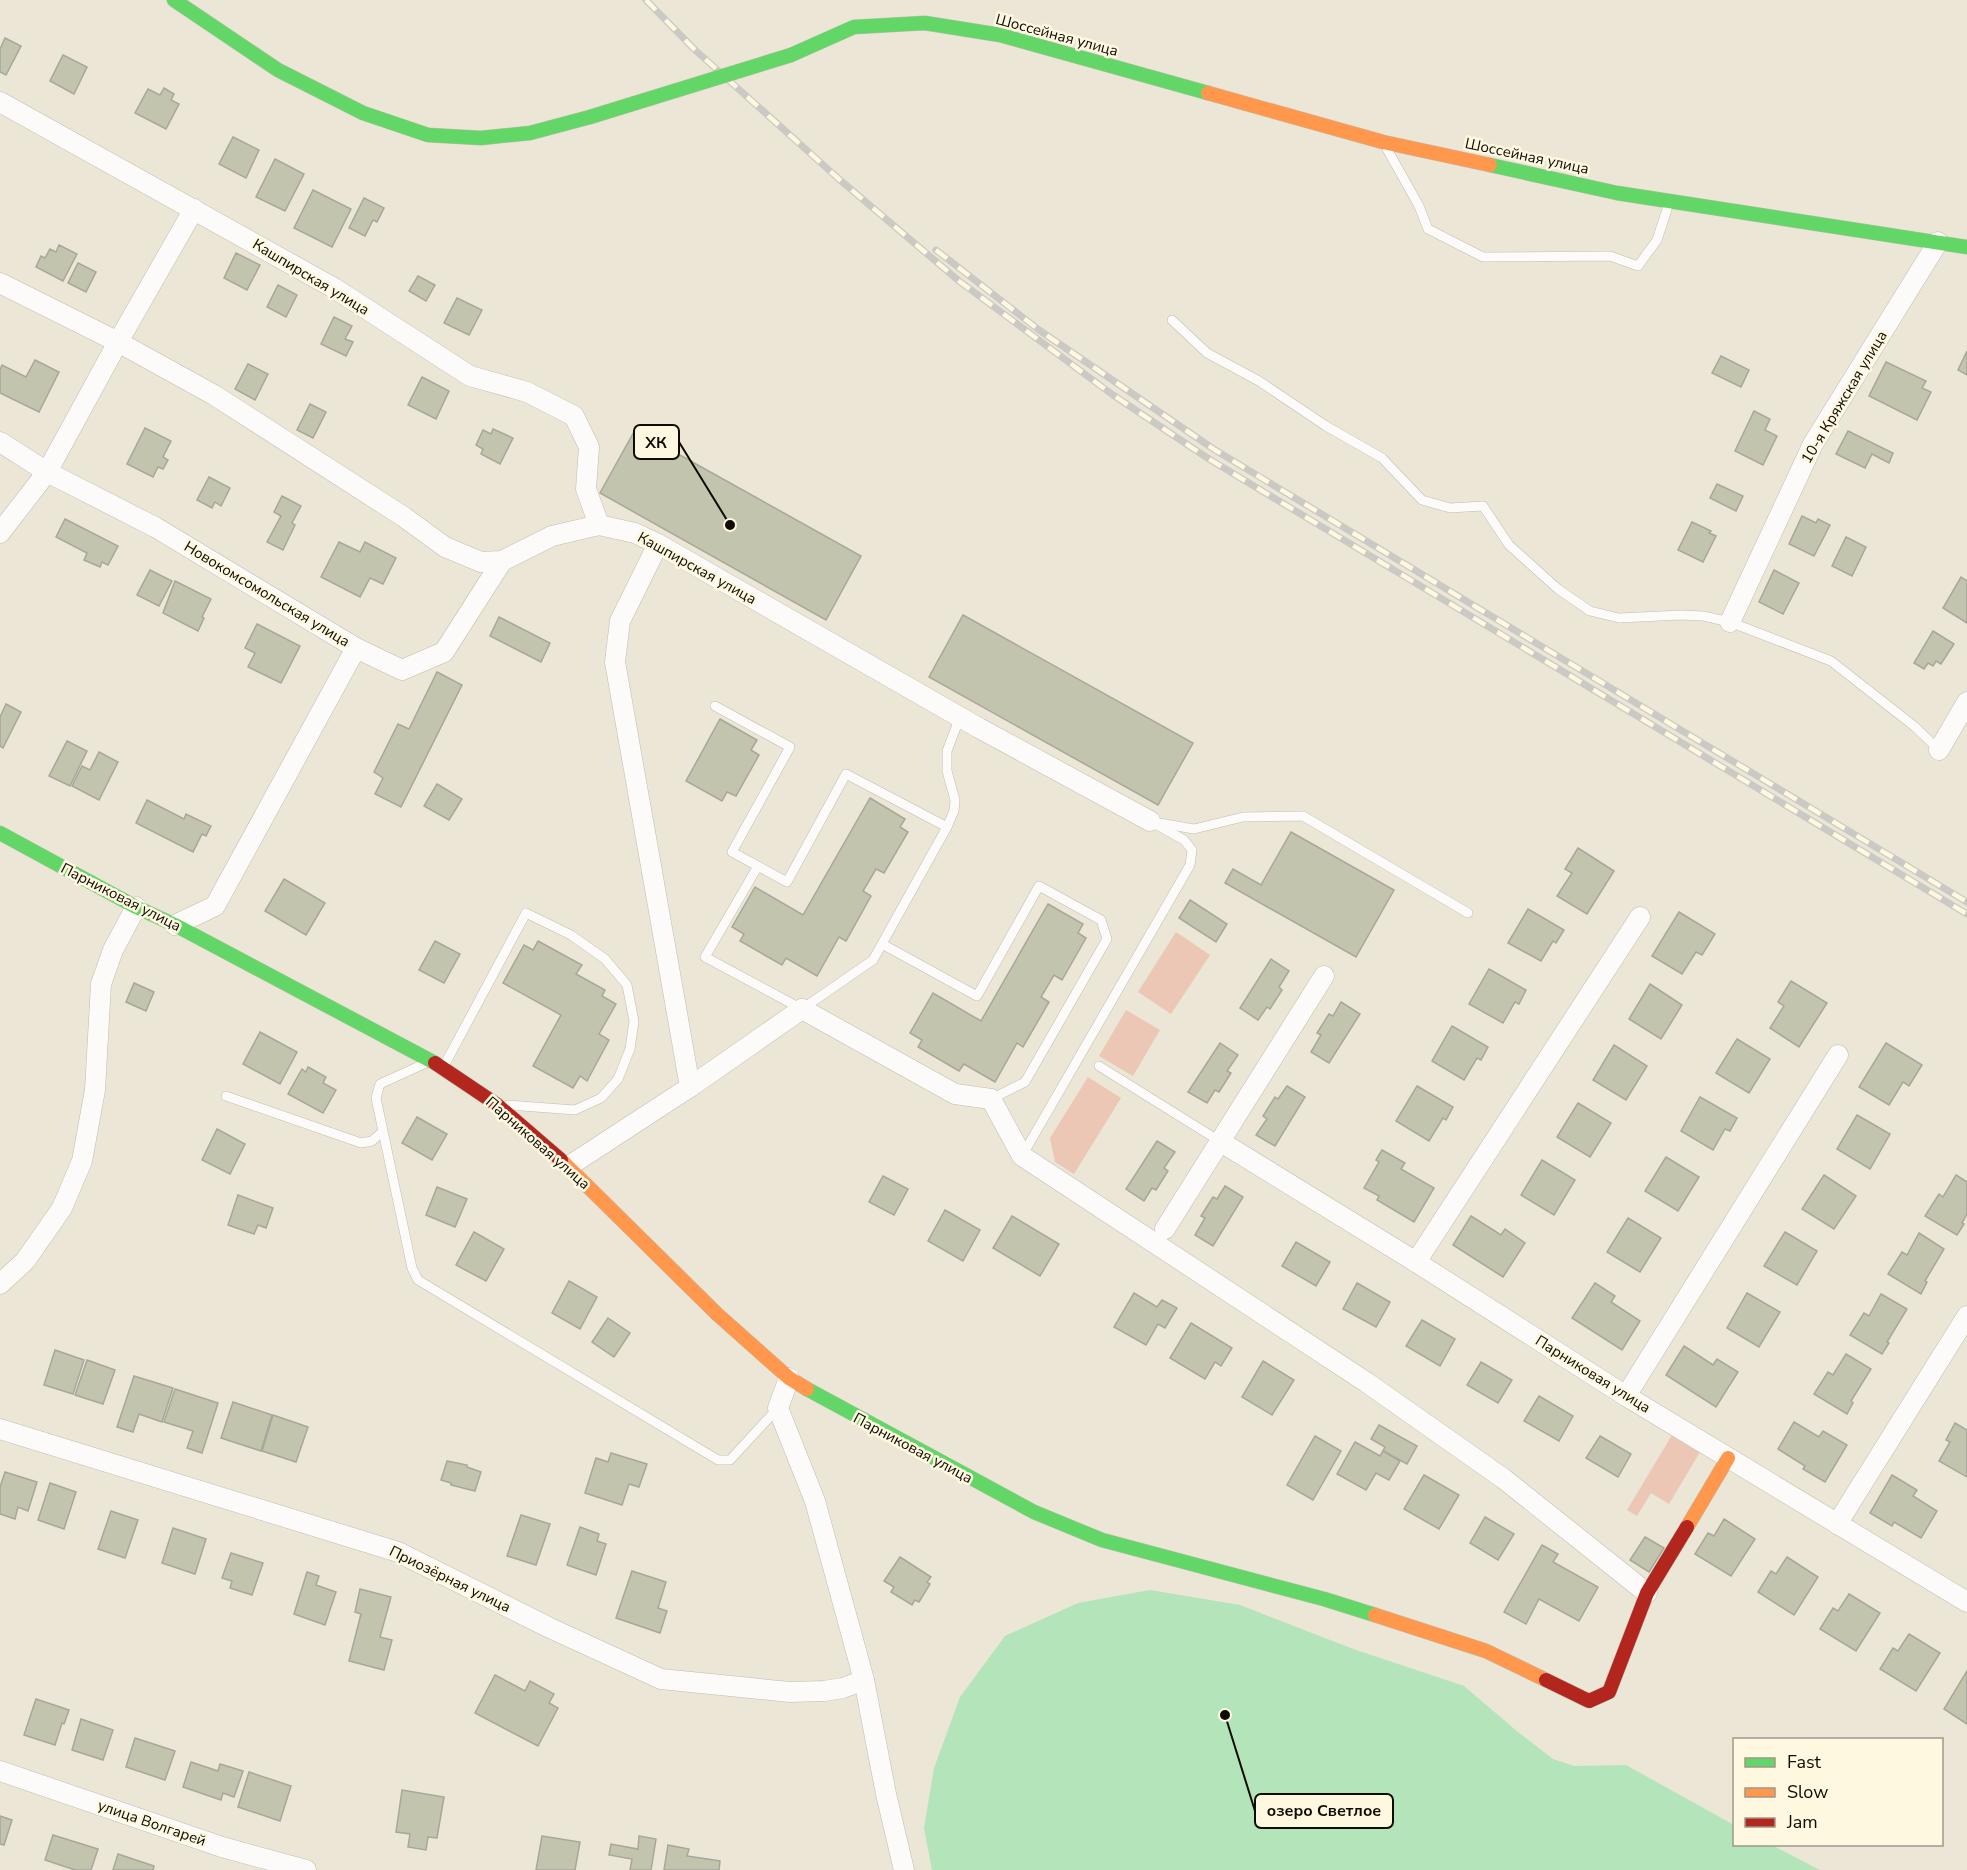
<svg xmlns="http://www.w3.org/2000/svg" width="1967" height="1870" viewBox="0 0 1967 1870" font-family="'Nunito Sans',sans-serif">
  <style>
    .green { fill: #ecc7b6 }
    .water { fill: #b4e5ba }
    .building { fill: #c2c4ae; stroke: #a7a79a; stroke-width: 1.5 }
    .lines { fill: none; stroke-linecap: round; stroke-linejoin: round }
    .lane-casing { stroke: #c1bdb0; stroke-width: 10 }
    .street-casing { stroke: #c1bdb0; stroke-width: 21 }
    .fast-casing { stroke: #c1bdb0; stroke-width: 15 }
    .slow-casing { stroke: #c1bdb0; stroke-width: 15 }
    .jam-casing { stroke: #c1bdb0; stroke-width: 15 }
    .lane { stroke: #fcfbf9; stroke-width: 9 }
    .street { stroke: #fcfbf9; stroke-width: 20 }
    .fast { stroke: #63d668; stroke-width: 14 }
    .slow { stroke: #ff974d; stroke-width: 14 }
    .jam { stroke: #b3261e; stroke-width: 14 }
    .rail-casing { stroke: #cbc9c4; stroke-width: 7 }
    .rail { stroke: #fff8e0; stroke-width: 4.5; stroke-dasharray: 14; stroke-linecap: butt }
    .fast-bridge-casing { stroke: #c1bdb0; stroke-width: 15; stroke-linecap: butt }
    .fast-bridge { stroke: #63d668; stroke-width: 14 }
    .labels { text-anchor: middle; stroke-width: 5; stroke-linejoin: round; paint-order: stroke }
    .street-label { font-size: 15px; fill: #0e0b03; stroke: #fff8e0 }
    .leader { fill: none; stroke: #0e0b03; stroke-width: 2 }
    .callout-dot { fill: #0e0b03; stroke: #fff8e0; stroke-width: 2 }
    .callout { fill: #fff8e0; stroke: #0e0b03; stroke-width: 2 }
    .callout-label { font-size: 16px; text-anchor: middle; font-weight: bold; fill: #0e0b03 }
  </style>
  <rect width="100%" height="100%" fill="#ebe6d5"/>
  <g class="green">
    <polygon points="1176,932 1210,955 1171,1014 1138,992"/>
    <polygon points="1126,1010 1160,1030 1133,1076 1099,1056"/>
    <polygon points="1088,1077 1121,1098 1074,1174 1055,1162 1050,1138"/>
    <polygon points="1672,1435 1700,1452 1669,1504 1651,1493 1637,1516 1627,1510"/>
  </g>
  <polygon class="water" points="1150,1590 1240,1605 1356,1650 1464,1686 1518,1732 1553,1759 1574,1766 1626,1765 1734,1825 1734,1844 1772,1845 1820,1870 932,1870 924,1828 934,1768 960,1697 1005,1636 1078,1603"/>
  <g class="building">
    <polygon points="5,38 21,46 6,75 0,72 0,49"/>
    <polygon points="63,55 87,67 74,94 50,81"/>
    <polygon points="164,88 174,94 171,100 179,104 166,129 135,113 148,89 160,95"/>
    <polygon points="233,137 259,150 246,178 219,164"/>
    <polygon points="275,159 304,174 285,211 256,197"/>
    <polygon points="313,190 351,209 332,247 294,228"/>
    <polygon points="364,198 384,208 377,222 373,220 365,236 349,228"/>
    <polygon points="59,245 77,254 63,281 36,267 41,256 45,258 50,249 56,252"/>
    <polygon points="236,253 260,265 247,290 224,278"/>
    <polygon points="78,263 96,272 86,292 68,283"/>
    <polygon points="418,276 435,285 426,301 409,291"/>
    <polygon points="278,285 297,295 286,317 267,307"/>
    <polygon points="457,298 482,310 469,335 444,323"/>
    <polygon points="334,317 352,326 345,339 353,342 346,356 321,344"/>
    <polygon points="1967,351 1967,375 1958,370"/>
    <polygon points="1721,356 1749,370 1741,387 1712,373"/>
    <polygon points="35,360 59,372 39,412 0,393 0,370 2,365 26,377"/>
    <polygon points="1886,362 1926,381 1922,388 1931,392 1917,420 1869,396"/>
    <polygon points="248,364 268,374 255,400 235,389"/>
    <polygon points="422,377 449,391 436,419 408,405"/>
    <polygon points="310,404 326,412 313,438 297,430"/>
    <polygon points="1754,411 1770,419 1765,430 1777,436 1763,465 1735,451"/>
    <polygon points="145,428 171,441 163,457 168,460 163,469 158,467 153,477 127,464"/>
    <polygon points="493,429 513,438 500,464 481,454 483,449 476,445 483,430 491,434"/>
    <polygon points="635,430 861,556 826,620 600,493"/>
    <polygon points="1848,431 1893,453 1889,463 1872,454 1865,468 1836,454"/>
    <polygon points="209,477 230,488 221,506 215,502 212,508 197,500"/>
    <polygon points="1717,484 1743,496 1736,511 1710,498"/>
    <polygon points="282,496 301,506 292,523 295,525 283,550 267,542 281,516 274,512"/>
    <polygon points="1802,516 1816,523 1818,519 1830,525 1814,556 1789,544"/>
    <polygon points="65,519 118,546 108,565 102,562 100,567 84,560 87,553 56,537"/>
    <polygon points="1692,522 1711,531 1709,533 1716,536 1703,562 1678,550"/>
    <polygon points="1846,537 1866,547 1852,576 1832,566"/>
    <polygon points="339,542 360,552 365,542 396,558 383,584 370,578 360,597 321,577"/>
    <polygon points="150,570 172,581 159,606 137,595"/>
    <polygon points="1774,570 1799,583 1783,614 1759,602"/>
    <polygon points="1961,577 1967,581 1967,623 1943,608"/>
    <polygon points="175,581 211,599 202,617 204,618 198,631 163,613"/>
    <polygon points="963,615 1193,743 1158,805 929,677"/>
    <polygon points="499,617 550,643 541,662 490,636"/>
    <polygon points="257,624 300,646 281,683 248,667 255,653 245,648"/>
    <polygon points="1933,631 1954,644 1941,664 1936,661 1933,666 1928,663 1924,669 1914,663"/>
    <polygon points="437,672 462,685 401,807 375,794 383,778 374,772 398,724 409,729"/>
    <polygon points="6,704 21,712 3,748 0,746 0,717"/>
    <polygon points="720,719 757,740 751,750 759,755 736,796 727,792 722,801 686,781"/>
    <polygon points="67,741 87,751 70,786 49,776"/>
    <polygon points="99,752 118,762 99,800 72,786 82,766 90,770"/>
    <polygon points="437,784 462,799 449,820 424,806"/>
    <polygon points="870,798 905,819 900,827 908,832 884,873 876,869 863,891 871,896 846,941 839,937 817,976 786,958 782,965 740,941 744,934 732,927 755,887 803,915"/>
    <polygon points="147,800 184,819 186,814 211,826 206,836 202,834 193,852 136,823"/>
    <polygon points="1291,832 1394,890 1356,957 1225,883 1233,869 1261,885"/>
    <polygon points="1578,848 1614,871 1587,914 1557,896 1572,873 1565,869"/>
    <polygon points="284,879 325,903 306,935 265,911"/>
    <polygon points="1190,900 1227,924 1216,942 1179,918"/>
    <polygon points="1048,904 1083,924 1078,933 1086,938 1062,980 1054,975 1041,997 1049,1002 1023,1047 1017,1043 995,1082 964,1064 959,1071 918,1047 922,1040 910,1033 933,993 981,1021"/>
    <polygon points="1528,909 1564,930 1556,943 1553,941 1541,961 1508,943"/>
    <polygon points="1679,912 1715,934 1702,955 1696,952 1682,974 1652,956"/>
    <polygon points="435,941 460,954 444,983 419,970"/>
    <polygon points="538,941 582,965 576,974 605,990 602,996 616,1004 599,1034 609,1040 587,1081 580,1076 573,1088 533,1066 561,1015 503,983 524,945 533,950"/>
    <polygon points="1271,959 1289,971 1279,987 1282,990 1270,1009 1267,1007 1258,1020 1240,1008"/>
    <polygon points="1489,969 1526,990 1519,1004 1515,1002 1503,1023 1469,1004"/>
    <polygon points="1791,981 1827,1003 1799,1047 1770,1028 1784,1006 1778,1002"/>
    <polygon points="134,983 154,992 146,1011 126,1002"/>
    <polygon points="1650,984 1682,1005 1661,1039 1629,1019"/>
    <polygon points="1341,1002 1360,1014 1329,1063 1311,1052 1321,1035 1317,1033 1329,1014 1333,1016"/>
    <polygon points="1452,1026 1488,1047 1481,1060 1477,1058 1464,1080 1432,1061"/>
    <polygon points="260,1032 297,1052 280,1084 243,1064"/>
    <polygon points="1737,1039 1770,1059 1749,1093 1716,1073"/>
    <polygon points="1220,1043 1238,1055 1227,1071 1231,1073 1219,1092 1215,1090 1207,1103 1188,1092"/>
    <polygon points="1886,1043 1922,1065 1909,1086 1903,1082 1889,1105 1859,1087"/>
    <polygon points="1614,1045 1647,1066 1626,1100 1593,1080"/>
    <polygon points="308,1067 326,1077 323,1083 336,1090 323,1113 288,1094 302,1069 306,1072"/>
    <polygon points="1287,1086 1305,1097 1275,1146 1256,1135 1267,1119 1263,1116 1275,1097 1278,1099"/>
    <polygon points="1417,1086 1453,1107 1446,1120 1443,1118 1429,1141 1396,1121"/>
    <polygon points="1700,1097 1737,1118 1730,1131 1725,1129 1713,1150 1681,1131"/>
    <polygon points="1578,1103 1611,1123 1590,1157 1557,1137"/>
    <polygon points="1857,1115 1890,1134 1870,1169 1837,1149"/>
    <polygon points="417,1117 447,1134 432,1160 402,1143"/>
    <polygon points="217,1129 245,1144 230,1174 202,1160"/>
    <polygon points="1157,1141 1175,1152 1164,1168 1168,1171 1156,1190 1152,1188 1144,1201 1126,1189"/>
    <polygon points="1382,1150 1405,1163 1401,1169 1434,1188 1414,1222 1377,1200 1379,1196 1364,1188 1379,1162 1376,1160"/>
    <polygon points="1666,1157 1699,1177 1678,1211 1645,1191"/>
    <polygon points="1542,1160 1575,1180 1554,1215 1521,1195"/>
    <polygon points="1824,1175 1856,1196 1834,1229 1802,1209"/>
    <polygon points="1956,1175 1967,1182 1967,1214 1962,1223 1964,1224 1957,1235 1925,1216 1939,1194 1943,1197"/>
    <polygon points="883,1176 908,1189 894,1215 869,1202"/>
    <polygon points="1225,1186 1243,1197 1213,1246 1195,1235 1205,1218 1201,1216 1213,1197 1217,1199"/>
    <polygon points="437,1187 467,1199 455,1227 426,1215"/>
    <polygon points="238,1195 273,1208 266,1228 258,1225 254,1234 228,1225"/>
    <polygon points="945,1210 980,1230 963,1261 928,1241"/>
    <polygon points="1012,1216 1059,1244 1040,1276 993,1248"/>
    <polygon points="1471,1216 1501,1235 1505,1229 1525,1243 1503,1277 1453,1245"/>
    <polygon points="1628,1218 1661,1238 1640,1272 1607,1252"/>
    <polygon points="474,1232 504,1249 486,1281 456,1265"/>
    <polygon points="1785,1232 1817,1251 1797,1285 1764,1266"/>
    <polygon points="1919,1233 1944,1249 1925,1281 1927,1282 1921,1294 1888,1274 1902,1252 1907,1255"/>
    <polygon points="1296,1242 1330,1262 1316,1286 1282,1266"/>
    <polygon points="569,1281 597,1297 580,1329 552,1313"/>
    <polygon points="1357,1283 1390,1302 1376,1327 1343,1309"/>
    <polygon points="1595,1283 1615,1296 1611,1302 1640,1321 1622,1350 1572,1318"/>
    <polygon points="1134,1293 1157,1307 1162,1300 1177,1308 1165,1328 1158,1324 1146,1345 1114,1327"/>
    <polygon points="1747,1293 1780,1312 1759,1347 1727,1328"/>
    <polygon points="1881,1294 1907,1309 1887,1342 1889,1343 1882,1354 1850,1335 1864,1313 1869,1316"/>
    <polygon points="608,1318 630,1333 614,1357 592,1342"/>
    <polygon points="1422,1320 1455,1339 1440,1366 1406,1346"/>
    <polygon points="1191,1323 1232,1348 1221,1366 1215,1362 1205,1379 1170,1358"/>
    <polygon points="1684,1346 1713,1365 1717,1359 1738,1372 1716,1407 1666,1375"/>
    <polygon points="55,1350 84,1360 73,1394 44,1385"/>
    <polygon points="1846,1354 1871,1369 1851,1401 1853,1403 1847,1414 1814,1394 1828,1372 1833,1375"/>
    <polygon points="87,1360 115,1370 103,1404 75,1395"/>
    <polygon points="1263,1361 1294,1380 1272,1415 1242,1397"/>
    <polygon points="1481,1362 1512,1380 1498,1403 1467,1385"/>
    <polygon points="134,1376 173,1388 162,1422 139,1414 133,1432 117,1427"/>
    <polygon points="175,1389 218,1403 202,1453 187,1448 193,1431 164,1422"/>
    <polygon points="1539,1396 1573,1416 1559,1441 1524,1421"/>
    <polygon points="233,1402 272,1415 261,1451 221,1438"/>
    <polygon points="273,1415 308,1427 296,1462 262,1451"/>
    <polygon points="1794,1422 1819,1437 1823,1431 1847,1445 1825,1482 1803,1469 1805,1466 1778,1449"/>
    <polygon points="1955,1423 1967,1430 1967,1477 1939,1461 1950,1442 1946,1440"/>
    <polygon points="1379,1425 1417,1446 1407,1464 1383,1451 1385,1447 1371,1439"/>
    <polygon points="1315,1436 1341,1451 1313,1500 1287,1485"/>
    <polygon points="1600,1436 1631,1454 1618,1477 1586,1458"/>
    <polygon points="1355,1442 1380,1456 1383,1451 1400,1461 1389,1480 1376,1473 1366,1490 1337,1474"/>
    <polygon points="611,1453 647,1464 639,1487 629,1484 622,1505 585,1493 596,1458 608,1462"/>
    <polygon points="447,1461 467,1465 467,1467 481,1472 475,1491 451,1485 451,1483 441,1480"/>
    <polygon points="5,1472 37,1482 28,1511 18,1507 15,1519 0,1514 0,1487"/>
    <polygon points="1424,1475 1459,1495 1439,1529 1404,1509"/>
    <polygon points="1892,1475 1917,1490 1913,1496 1937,1511 1921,1538 1894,1522 1892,1526 1870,1513"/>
    <polygon points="50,1483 76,1492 64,1529 38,1520"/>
    <polygon points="111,1511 138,1520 125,1558 98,1549"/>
    <polygon points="521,1515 550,1524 536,1565 507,1556"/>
    <polygon points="1485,1517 1514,1534 1498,1560 1470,1543"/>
    <polygon points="1724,1519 1755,1539 1731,1576 1695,1554 1708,1533 1714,1536"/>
    <polygon points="580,1527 599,1534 597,1541 606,1544 596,1575 567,1565"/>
    <polygon points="173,1528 206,1539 195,1574 162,1563"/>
    <polygon points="1645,1537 1664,1548 1649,1572 1630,1560"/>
    <polygon points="1542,1545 1558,1554 1553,1562 1598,1587 1579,1621 1539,1599 1526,1624 1504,1612"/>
    <polygon points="231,1553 263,1563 252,1595 230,1588 232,1581 222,1578"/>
    <polygon points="900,1557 931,1577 927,1582 930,1584 919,1602 915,1600 912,1605 891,1592 894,1587 884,1581"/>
    <polygon points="1787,1557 1818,1577 1794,1615 1758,1592 1771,1571 1776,1574"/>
    <polygon points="632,1571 666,1582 658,1608 667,1611 660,1633 616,1618"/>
    <polygon points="307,1572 319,1576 316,1585 336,1592 325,1625 294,1614"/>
    <polygon points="360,1589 391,1597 380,1637 392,1640 384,1670 349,1661 361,1614 355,1612"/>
    <polygon points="1849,1594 1880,1613 1856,1651 1820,1629 1833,1608 1838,1611"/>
    <polygon points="1909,1634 1940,1653 1916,1691 1880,1669 1893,1648 1898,1651"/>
    <polygon points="1967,1671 1967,1724 1944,1709"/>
    <polygon points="495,1675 525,1691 530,1681 554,1694 549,1703 558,1708 538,1746 475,1713"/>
    <polygon points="36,1699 69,1710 64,1724 62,1723 55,1745 24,1735"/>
    <polygon points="81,1719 113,1730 103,1760 72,1750"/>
    <polygon points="135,1738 175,1751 165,1780 126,1767"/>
    <polygon points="191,1762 218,1771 220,1764 243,1771 234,1797 223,1793 221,1800 183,1787"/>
    <polygon points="249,1772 291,1786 280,1821 238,1807"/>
    <polygon points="402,1790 444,1797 437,1838 428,1837 426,1850 408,1847 410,1834 396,1832"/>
    <polygon points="0,1816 12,1820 4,1845 0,1844"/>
    <polygon points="53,1835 98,1849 91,1870 75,1870 45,1860"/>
    <polygon points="542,1836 580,1842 575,1870 536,1870"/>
    <polygon points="639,1836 656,1839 651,1870 630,1870 632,1859 609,1855 611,1844 638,1849"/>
    <polygon points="668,1845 689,1849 687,1856 720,1861 719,1870 664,1870"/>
    <polygon points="118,1854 154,1866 153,1870 113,1870"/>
  </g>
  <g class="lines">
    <defs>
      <g id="lane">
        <polyline points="1387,149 1419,206 1428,229 1483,257 1610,256 1638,266 1657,240 1669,203"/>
        <polyline points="1172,320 1207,353 1259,381 1326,426 1382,458 1422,500 1450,508 1483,506 1509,545 1558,589 1590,611 1619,618 1681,615 1703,616 1730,622 1831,661 1914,726 1939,750"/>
        <polyline points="715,706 790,747 732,852 787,882 846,774 947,827 873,960 802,1009 705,957 758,866"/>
        <polyline points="1159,823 1194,829 1243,817 1303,816 1468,913"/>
        <polyline points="947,827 954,811 955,800 947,771 947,751 960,717"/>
        <polyline points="882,944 977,996 1039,886 1101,920 1107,939 1025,1082 991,1099"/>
        <polyline points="426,1063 380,1084 376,1098 412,1268 418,1280 718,1460 730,1460 778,1408"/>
        <polyline points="444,1066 526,913 571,935 605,959 627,985 634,1021 630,1049 618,1079 601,1098 575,1110 508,1105"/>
        <polyline points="1099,1066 1221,1142"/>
        <polyline points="226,1096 361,1143 372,1141 382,1132"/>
        <polyline points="1022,1156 1190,865 1192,850 1184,840 1150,821"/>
      </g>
      <g id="street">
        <polyline points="0,102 334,288 470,376 527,392 574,416 589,447 586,489 599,525"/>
        <polyline points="0,283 118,342 214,395 404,517 445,547 481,562 502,561 552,536 599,525 635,533 658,544 979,728 1150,821"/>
        <polyline points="0,442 47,472 155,527 356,648 402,670 444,652 502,561"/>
        <polyline points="0,533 47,472 118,342 194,209"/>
        <polyline points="1730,622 1813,444 1938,242"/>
        <polyline points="1939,750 1967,702"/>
        <polyline points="175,925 215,906 356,648"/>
        <polyline points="690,1087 802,1009 955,1094 991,1099 1022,1156 1366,1382 1504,1479 1647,1593"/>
        <polyline points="1221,1142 1416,1262 1626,1396 1967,1602"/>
        <polyline points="569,1166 690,1087 615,662 620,621 658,544"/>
        <polyline points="1165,1229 1324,976"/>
        <polyline points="1416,1262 1640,917"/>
        <polyline points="0,1284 25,1261 62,1208 82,1161 95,1090 101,984 113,950 136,907"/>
        <polyline points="789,1378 778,1408 815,1501 864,1680 886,1794 904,1870"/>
        <polyline points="1626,1396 1838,1055"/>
        <polyline points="0,1429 398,1552 550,1628 661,1679 790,1692 824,1691 843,1688 864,1680"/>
        <polyline points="1837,1524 1967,1316"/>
        <polyline points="0,1771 222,1847 306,1870"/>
      </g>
      <g id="fast">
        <polyline points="174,0 278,70 363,113 428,135 481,138 530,133 590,117"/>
        <polyline points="791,55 854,27 925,23 1000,35 1208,93"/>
        <polyline points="1490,165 1617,193 1967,247"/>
        <polyline points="0,833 136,907 175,925 435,1063"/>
        <polyline points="807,1389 1034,1512 1102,1540 1324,1599 1375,1615"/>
      </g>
      <g id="slow">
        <polyline points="1208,93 1383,142 1490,165"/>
        <polyline points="561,1160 717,1314 789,1378 807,1389"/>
        <polyline points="1687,1527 1728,1458"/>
        <polyline points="1375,1615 1486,1651 1546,1680"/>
      </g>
      <g id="jam">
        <polyline points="435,1063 496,1104 561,1160"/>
        <polyline points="1546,1680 1589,1701 1609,1692 1647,1593 1687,1527"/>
      </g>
    </defs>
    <use href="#lane" class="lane-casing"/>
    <use href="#street" class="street-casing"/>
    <use href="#fast" class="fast-casing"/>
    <use href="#slow" class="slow-casing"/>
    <use href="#jam" class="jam-casing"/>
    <use href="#lane" class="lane"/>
    <use href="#street" class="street"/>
    <use href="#fast" class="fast"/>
    <use href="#slow" class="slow"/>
    <use href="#jam" class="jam"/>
    <defs>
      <g id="rail">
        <polyline points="646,0 695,50 840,180 959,281 1113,395 1209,459 1967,914"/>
        <polyline points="936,250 1039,330 1215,450 1967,902"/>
      </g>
    </defs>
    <use href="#rail" class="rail-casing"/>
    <use href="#rail" class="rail"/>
    <defs>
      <polyline id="fast-bridge" points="590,117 791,55"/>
    </defs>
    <use href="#fast-bridge" class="fast-bridge-casing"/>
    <use href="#fast-bridge" class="fast-bridge"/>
  </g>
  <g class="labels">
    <g class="street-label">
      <text transform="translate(1057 35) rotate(15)" y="5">Шоссейная улица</text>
      <text transform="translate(1527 156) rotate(12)" y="5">Шоссейная улица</text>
      <text transform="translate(311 277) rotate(31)" y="5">Кашпирская улица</text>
      <text transform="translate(1844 397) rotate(-59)" y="5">10-я Кряжская улица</text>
      <text transform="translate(697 568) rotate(29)" y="5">Кашпирская улица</text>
      <text transform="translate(267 594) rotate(31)" y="5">Новокомсомольская улица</text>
      <text transform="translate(121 897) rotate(27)" y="5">Парниковая улица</text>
      <text transform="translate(538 1143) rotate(41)" y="5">Парниковая улица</text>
      <text transform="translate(1593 1374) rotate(32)" y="5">Парниковая улица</text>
      <text transform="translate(913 1448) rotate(28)" y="5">Парниковая улица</text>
      <text transform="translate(450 1579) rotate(26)" y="5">Приозёрная улица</text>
      <text transform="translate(152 1823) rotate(19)" y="5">улица Волгарей</text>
    </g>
  </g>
  <path class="leader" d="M730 525L679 442M1225 1715L1255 1811"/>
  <g class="callout-dot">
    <circle cx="730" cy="525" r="6"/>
    <circle cx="1225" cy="1715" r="6"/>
  </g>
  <g class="callout">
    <rect x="634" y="425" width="45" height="34" rx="6"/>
    <rect x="1255" y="1794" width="138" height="34" rx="6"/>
  </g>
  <g class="callout-label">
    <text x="656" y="448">ХК</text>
    <text x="1324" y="1816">озеро Светлое</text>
  </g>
  <rect x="1733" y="1738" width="210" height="108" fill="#fff8e0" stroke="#9f9988" stroke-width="1.5"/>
  <rect x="1745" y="1758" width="30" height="9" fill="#63d668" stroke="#9f9988" stroke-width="1.5"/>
  <text x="1787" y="1768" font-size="18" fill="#0e0b03">Fast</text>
  <rect x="1745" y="1788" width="30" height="9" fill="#ff974d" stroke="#9f9988" stroke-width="1.5"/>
  <text x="1787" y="1798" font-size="18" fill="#0e0b03">Slow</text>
  <rect x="1745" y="1818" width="30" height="9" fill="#b3261e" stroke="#9f9988" stroke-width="1.5"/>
  <text x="1787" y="1828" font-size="18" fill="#0e0b03">Jam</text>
</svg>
